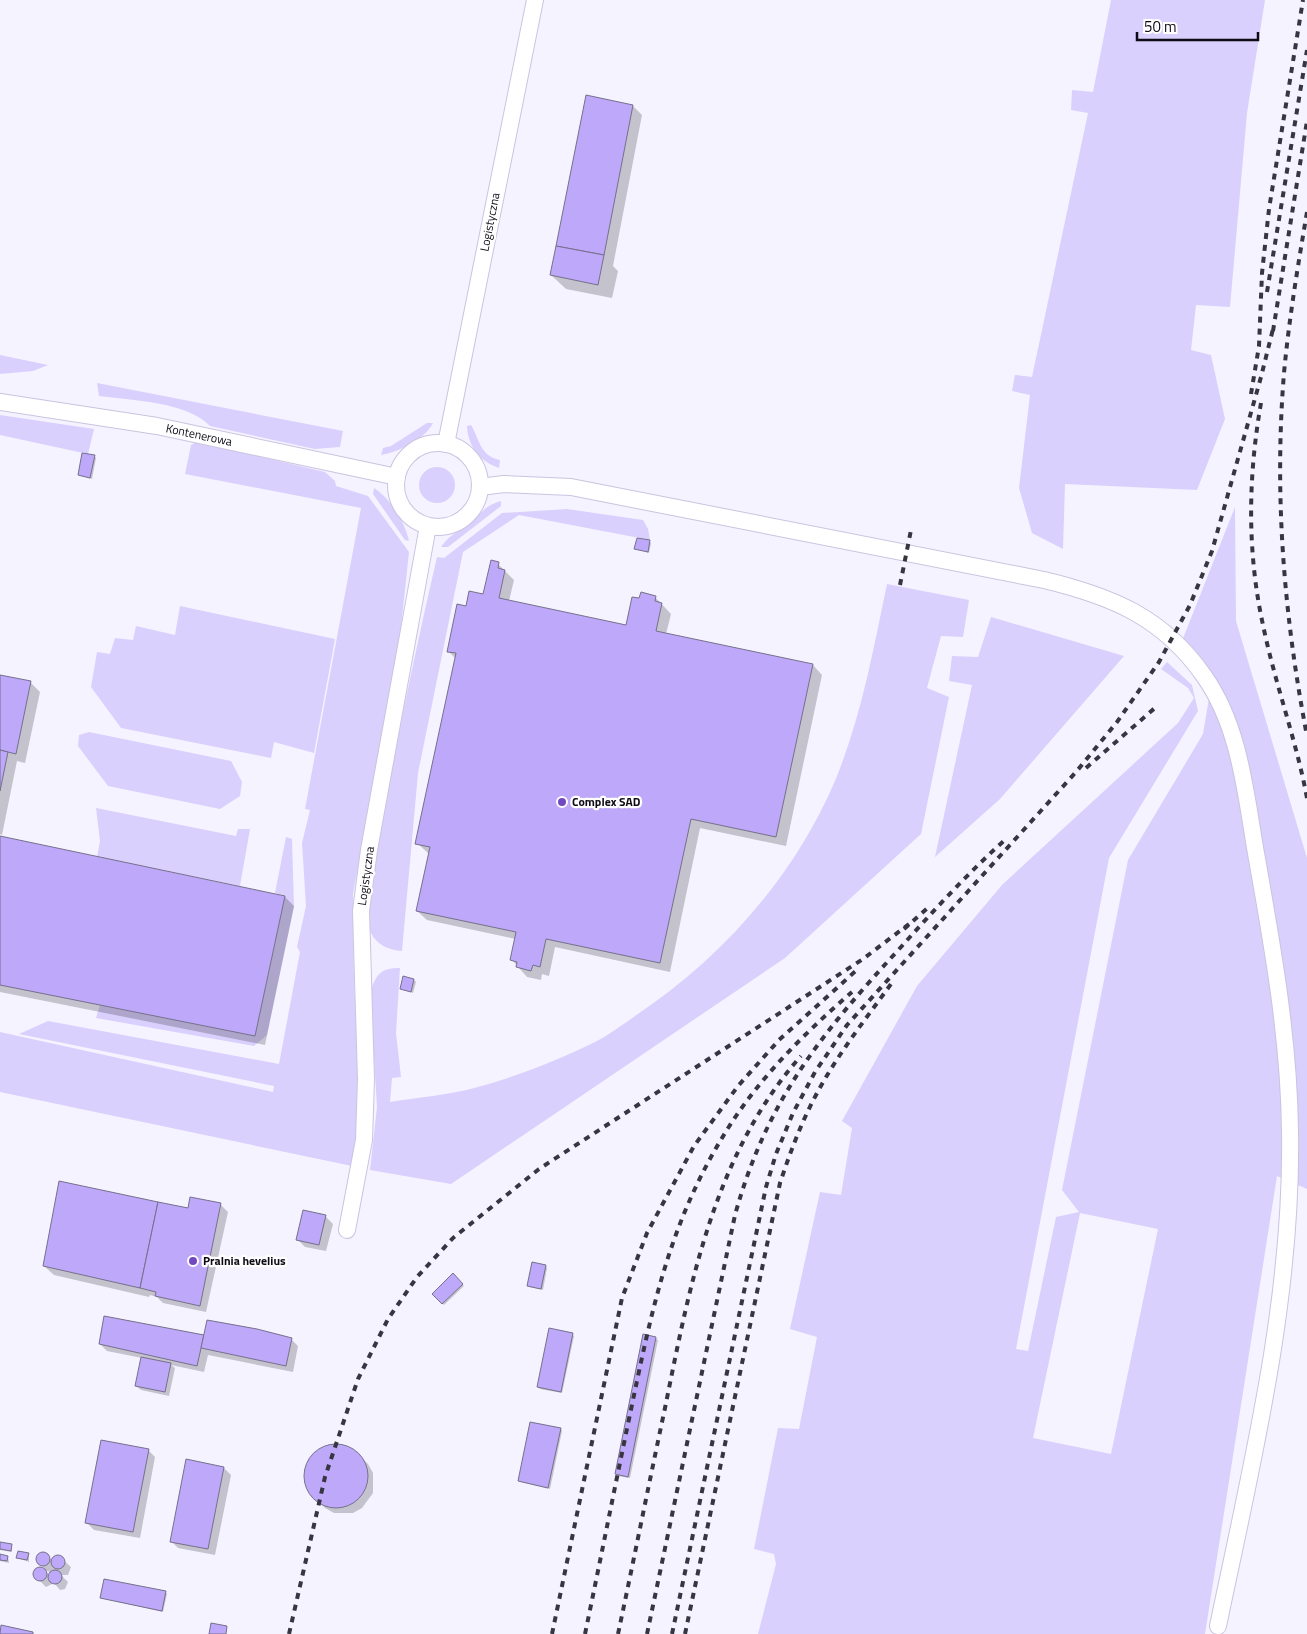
<svg xmlns="http://www.w3.org/2000/svg" width="1307" height="1634" viewBox="0 0 1307 1634" font-family="'Titillium Web',sans-serif">
  <style>
    .green { fill: #dad0fd; fill-rule: evenodd }
    .shadow { fill: #0003; fill-rule: evenodd }
    .building { fill: #bda8f9; stroke: #76708b }
    .lines { fill: none; stroke-linecap: round; stroke-linejoin: round }
    .minor-casing { stroke: #cac4e0; stroke-width: 18 }
    .minor { stroke: #fff; stroke-width: 16 }
    .rail { stroke: #37353f; stroke-width: 4; stroke-dasharray: 6 6; stroke-linecap: butt }
    .poi-dot { fill: #7248c0; stroke: #fff; stroke-width: 2 }
    .labels { text-anchor: middle; stroke-width: 4.5; stroke-linejoin: round; paint-order: stroke }
    .street-label { font-size: 12px; fill: #0e0b15; stroke: #fff }
    .poi-label { font-size: 12px; font-weight: bold; fill: #0e0b15; stroke: #fff; text-anchor: start }
  </style>
  <rect width="100%" height="100%" fill="#f5f3ff"/>
  <g class="green">
    <polygon points="1111,0 1265,0 1247,113 1230,307 1196,305 1191,350 1211,355 1225,419 1197,490 1065,484 1063,549 1032,533 1019,488 1030,395 1012,391 1015,375 1032,377 1088,113 1071,110 1072,90 1093,92"/>
    <polygon points="0,355 48,365 33,371 0,374"/>
    <path d="M97,383l246,48 -3,16 -25,2 -105,-23c-22,-24 -80,-26 -111,-30z"/>
    <polygon points="0,415 94,429 88,454 0,435"/>
    <path d="M427,423h6c-8,16 -34,29 -52,32l2,-7 8,-2z"/>
    <path d="M471,425c9,15 9,31 29,35l-1,8c-20,-7 -31,-22 -32,-42z"/>
    <polygon points="197,442 325,472 335,481 336,486 368,496 409,552 399,646 353,894 354,980 360,1107 352,1166 0,1092 0,1032 273,1092 274,1086 19,1034 48,1021 279,1064 300,952 297,947 306,906 302,843 310,810 305,809 361,508 185,474 191,445"/>
    <circle cx="437" cy="485" r="18"/>
    <path d="M374,488c16,10 31,34 35,53l-4,-1 -32,-46z"/>
    <path d="M501,501v5l-53,41h-7c8,-12 17,-15 27,-23 12,-9 17,-19 33,-23z"/>
    <path d="M1235,507l1,114 71,237v331l-30,-13 -72,458h-447l18,-70 -2,-10 -20,-5 24,-121 21,1 18,-92 -27,-8 30,-137 21,3 11,-67 -10,-7 75,-135 85,-101 176,-162 16,-25 -6,-10 -27,-19 6,-7 25,23 6,26 -89,147 -93,491 12,2 28,-134 23,-5 -17,-22 66,-330 75,-126 9,-54 -30,-39zM1080,1213l78,16 -47,225 -78,-16z"/>
    <path d="M567,509l76,11 5,9 2,11 -131,-25 -56,37 -45,221 -16,178c-13,-1 -25,-6 -31,-18 -10,-20 7,-93 11,-116 17,-87 35,-174 55,-260l7,1 58,-45z"/>
    <path d="M887,584l82,16 -6,37 -22,-1 -14,52 22,9 -28,137 -136,124 -334,226 -81,-14 7,-63 -7,-115c7,-18 10,-24 30,-24l-4,65 5,44 -9,1 -2,24c29,-5 60,-7 88,-15 40,-11 80,-27 117,-45 14,-7 27,-17 40,-26 86,-57 159,-139 200,-235 26,-63 38,-130 52,-197z"/>
    <polygon points="180,606 335,639 314,753 274,742 271,758 121,728 91,687 97,652 110,654 115,638 133,640 136,626 175,635"/>
    <polygon points="991,617 1124,656 1000,799 935,857 972,685 949,681 952,656 978,657"/>
    <polygon points="89,732 231,761 242,782 240,796 220,809 108,786 78,746 79,735"/>
    <polygon points="96,808 236,836 238,829 250,829 240,886 97,857 100,841"/>
    <polygon points="286,837 292,839 294,907 267,1035 254,1046 96,1018 100,1005 255,1036 285,896 275,893"/>
  </g>
  <g class="shadow">
    <polygon points="587,97 633,106 642,115 613,266 618,271 612,298 566,289 551,275"/>
    <polygon points="94,456 96,458 92,479 81,476 79,474"/>
    <polygon points="649,541 651,543 649,553 636,549"/>
    <polygon points="498,564 514,580 509,601 627,626 640,600 655,597 671,614 666,634 813,665 822,675 786,846 700,828 670,972 555,947 549,976 542,974 541,980 527,977 512,960 516,939 427,920 417,911 429,854 417,843 456,659 448,651 467,607 484,596"/>
    <polygon points="0,676 30,682 40,692 25,763 17,761 2,835 0,834"/>
    <polygon points="0,838 285,897 294,906 265,1045 0,992"/>
    <polygon points="414,980 416,982 413,993 402,989"/>
    <polygon points="191,1198 221,1205 228,1212 206,1312 163,1303 157,1297 150,1295 149,1297 54,1275 44,1266 189,1209"/>
    <polygon points="326,1217 333,1224 326,1251 305,1247 298,1240"/>
    <polygon points="546,1266 547,1268 543,1290 530,1287 528,1285"/>
    <polygon points="452,1275 464,1286 444,1305 433,1294"/>
    <polygon points="572,1334 574,1336 562,1393 540,1389 538,1387"/>
    <polygon points="205,1337 291,1339 298,1346 293,1372 208,1355 204,1372 171,1365 175,1368 169,1396 141,1390 136,1386 142,1358 107,1351 100,1344"/>
    <polygon points="656,1338 658,1340 630,1478 618,1476 616,1474"/>
    <polygon points="561,1429 562,1431 550,1489 521,1482 519,1480"/>
    <polygon points="332,1445 353,1449 368,1464 373,1473 373,1493 362,1508 353,1513 334,1513 325,1508 310,1493 306,1484 305,1473 307,1463 313,1454 322,1448"/>
    <polygon points="148,1450 155,1457 140,1538 94,1530 87,1523"/>
    <polygon points="187,1461 224,1468 231,1475 215,1555 178,1548 171,1541"/>
    <polygon points="0,1543 11,1545 12,1552 0,1550"/>
    <path d="M43,1553l9,7 8,-3 11,10 -3,8h-7l7,7 -3,7 -5,1 -6,-7 -8,4 -11,-11 3,-7h7l-8,-10zM43,1569l9,4 -3,2z"/>
    <polygon points="29,1554 29,1562 18,1558"/>
    <polygon points="0,1555 8,1557 9,1563 0,1561"/>
    <polygon points="165,1592 167,1594 163,1612 101,1598"/>
  </g>
  <g class="building">
    <polygon points="586,95 633,105 604,255 556,246"/>
    <polygon points="556,246 604,255 598,285 550,275"/>
    <polygon points="82,453 95,455 90,478 78,475"/>
    <polygon points="637,538 650,540 648,552 634,549"/>
    <polygon points="491,560 499,562 498,568 505,570 499,598 626,625 632,597 639,598 641,592 656,596 655,601 662,603 656,631 813,664 776,837 691,819 660,963 546,939 540,967 533,965 531,971 516,967 517,962 510,960 516,932 416,911 430,847 415,844 456,653 447,652 457,604 466,606 469,591 483,594"/>
    <polygon points="0,675 31,681 16,754 0,750"/>
    <polygon points="0,750 8,752 0,791"/>
    <polygon points="0,836 285,896 255,1036 0,985"/>
    <polygon points="403,976 414,979 411,992 400,989"/>
    <polygon points="59,1181 158,1202 140,1288 43,1266"/>
    <polygon points="190,1197 221,1203 200,1306 155,1296 156,1292 140,1288 158,1202 188,1208"/>
    <polygon points="303,1210 326,1215 319,1245 296,1240"/>
    <polygon points="532,1262 546,1265 541,1289 527,1286"/>
    <polygon points="453,1273 463,1284 442,1304 432,1294"/>
    <polygon points="104,1316 204,1335 197,1366 99,1344"/>
    <polygon points="207,1320 257,1329 292,1338 286,1366 201,1348"/>
    <polygon points="549,1328 573,1333 561,1392 537,1387"/>
    <polygon points="643,1334 656,1337 628,1477 615,1474"/>
    <polygon points="141,1357 171,1363 165,1392 135,1386"/>
    <polygon points="530,1422 561,1428 548,1488 518,1481"/>
    <polygon points="101,1440 149,1449 133,1532 85,1523"/>
    <circle cx="336" cy="1476" r="32"/>
    <polygon points="186,1459 224,1467 208,1549 170,1542"/>
    <polygon points="0,1542 12,1544 11,1551 0,1549"/>
    <polygon points="18,1551 29,1553 27,1560 16,1558"/>
    <circle cx="43" cy="1559" r="7"/>
    <polygon points="0,1554 8,1556 7,1561 0,1560"/>
    <circle cx="58" cy="1562" r="7"/>
    <circle cx="40" cy="1574" r="7"/>
    <circle cx="55" cy="1577" r="7"/>
    <polygon points="104,1579 166,1591 162,1611 100,1598"/>
    <polygon points="211,1623 227,1626 226,1634 209,1634"/>
    <polygon points="1,1625 33,1632 33,1634 0,1634"/>
  </g>
  <g class="lines">
    <defs>
      <g id="minor">
        <polyline points="0,402 157,426 397,477"/>
        <circle cx="438" cy="485" r="42"/>
        <polyline points="446,444 535,0"/>
        <path d="M480,487l24,-3 67,3 473,93c67,16 119,37 160,96 37,52 42,122 53,183 16,90 32,180 33,272 3,167 -38,332 -72,495"/>
        <polyline points="347,1230 364,1140 366,1079 361,911 369,850 428,526"/>
      </g>
    </defs>
    <use href="#minor" class="minor-casing"/>
    <use href="#minor" class="minor"/>
    <g class="rail">
      <path d="M1307,212c-9,53 -18,107 -23,161 -10,123 0,243 23,363"/>
      <polyline points="1267,292 1307,50"/>
      <polyline points="1273,331 1307,121"/>
      <polyline points="1251,394 1259,346 1262,273 1269,209 1303,0"/>
      <path d="M1261,403c-13,74 -14,149 2,222 12,59 33,114 44,173"/>
      <polyline points="900,585 911,530"/>
      <polyline points="1086,768 1156,707"/>
      <polyline points="904,929 930,906"/>
      <polyline points="289,1634 325,1477 358,1379 388,1319 417,1277 453,1238 539,1169 863,959 909,924"/>
      <polyline points="552,1634 622,1298 647,1233 694,1146 738,1086 779,1040 859,968"/>
      <path d="M585,1634c15,-72 29,-143 44,-215 23,-110 40,-200 103,-297 33,-50 75,-91 120,-130"/>
      <path d="M618,1634c16,-75 31,-151 47,-226 25,-124 49,-254 136,-352"/>
      <path d="M647,1634l88,-419c32,-116 87,-182 166,-268 34,-38 68,-75 106,-109"/>
      <polyline points="672,1634 766,1187 776,1154 793,1113 815,1072 847,1025 1076,772 1117,722 1159,662 1190,605 1212,551 1261,377 1274,325"/>
      <path d="M685,1634l95,-451c10,-30 21,-60 36,-88 21,-40 49,-75 75,-111"/>
    </g>
  </g>
  <g class="poi-dot">
    <circle cx="562" cy="802" r="5"/>
    <circle cx="193" cy="1261" r="5"/>
  </g>
  <g class="labels">
    <g class="street-label">
      <text transform="translate(490 222) rotate(-79)" y="4">Logistyczna</text>
      <text transform="translate(199 435) rotate(12)" y="4">Kontenerowa</text>
      <text transform="translate(366 876) rotate(-82)" y="4">Logistyczna</text>
    </g>
    <g class="poi-label">
      <text x="572" y="806">Complex SAD</text>
      <text x="203" y="1265">Pralnia hevelius</text>
    </g>
  </g>
  <path d="M1137 32v8h121v-8" fill="none" stroke="#0e0b15" stroke-width="2.5"/>
  <text x="1144" y="32" font-size="15" fill="#0e0b15" stroke="#ffffff" stroke-width="4" paint-order="stroke">50 m</text>
</svg>
